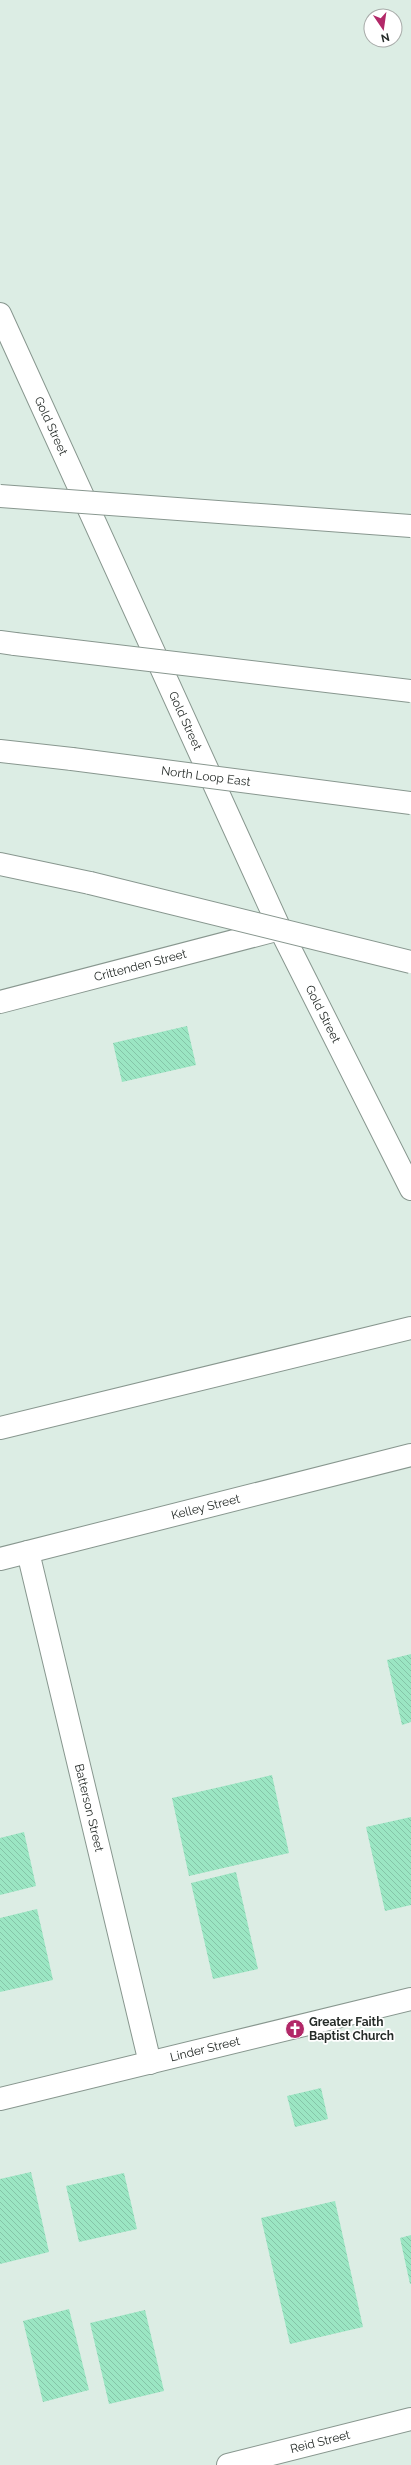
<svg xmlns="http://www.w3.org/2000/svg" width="411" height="2465" viewBox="0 0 411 2465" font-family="Raleway,sans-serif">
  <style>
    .building { fill: url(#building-back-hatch) }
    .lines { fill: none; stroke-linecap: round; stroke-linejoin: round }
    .street-casing { stroke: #88978f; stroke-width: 24 }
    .secondary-casing { stroke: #88978f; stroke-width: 24 }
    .highway-casing { stroke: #88978f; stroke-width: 24 }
    .street { stroke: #fff; stroke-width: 22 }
    .secondary { stroke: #fff; stroke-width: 22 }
    .highway { stroke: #fff; stroke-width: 22 }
    .highway-bridge-casing { stroke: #88978f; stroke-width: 24; stroke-linecap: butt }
    .highway-bridge { stroke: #fff; stroke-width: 22 }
    .labels { text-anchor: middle; stroke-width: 3.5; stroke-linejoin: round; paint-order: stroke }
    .street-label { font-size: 12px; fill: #262c29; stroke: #fff }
    .poi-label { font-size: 12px; font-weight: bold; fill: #262c29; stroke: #fff; text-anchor: start }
  </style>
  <defs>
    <pattern id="building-back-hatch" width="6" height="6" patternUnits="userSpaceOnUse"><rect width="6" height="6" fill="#9be6c3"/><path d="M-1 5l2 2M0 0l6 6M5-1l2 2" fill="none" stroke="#85c5a8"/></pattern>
  </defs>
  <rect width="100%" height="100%" fill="#dcede4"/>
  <g class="building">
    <polygon points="187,1026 196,1065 122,1082 113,1043"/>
    <polygon points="411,1654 411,1722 402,1725 387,1660"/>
    <polygon points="272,1775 289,1853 189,1876 172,1798"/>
    <polygon points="411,1817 411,1905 385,1911 366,1827"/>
    <polygon points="24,1832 36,1886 0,1895 0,1838"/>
    <polygon points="236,1872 258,1969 213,1979 191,1883"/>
    <polygon points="37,1909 53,1980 0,1992 0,1918"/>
    <polygon points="321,2088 328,2119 295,2127 287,2096"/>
    <polygon points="31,2172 49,2252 0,2264 0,2179"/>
    <polygon points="124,2173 137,2229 79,2242 66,2186"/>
    <polygon points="335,2201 363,2327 290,2344 261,2218"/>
    <polygon points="411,2235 411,2284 410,2284 400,2238"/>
    <polygon points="69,2309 89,2390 43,2402 23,2321"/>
    <polygon points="145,2310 164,2391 109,2404 90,2323"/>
  </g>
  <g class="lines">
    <defs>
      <g id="street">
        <path id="s1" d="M0,314l280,615 131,260"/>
        <path id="s2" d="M0,1002l280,-73"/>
        <path id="s3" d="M28,1552l122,511"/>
        <path id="s4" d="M0,2099l411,-100"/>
        <path id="s5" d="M228,2465l183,-46"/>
      </g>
      <g id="secondary">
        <polyline points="0,1428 411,1328"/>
        <path id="s6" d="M0,1559l411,-104"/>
      </g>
      <g id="highway">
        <polyline points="0,642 15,644"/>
        <polyline points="0,751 72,759"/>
        <polyline points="0,864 90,883"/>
      </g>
    </defs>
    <use href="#street" class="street-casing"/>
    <use href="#secondary" class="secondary-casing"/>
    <use href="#highway" class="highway-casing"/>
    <use href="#street" class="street"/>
    <use href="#secondary" class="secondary"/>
    <use href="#highway" class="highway"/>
    <defs>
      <g id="highway-bridge">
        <polyline points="0,496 411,526"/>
        <polyline points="15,644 411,691"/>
        <path id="s7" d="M72,759l339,44"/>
        <polyline points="90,883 411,962"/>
      </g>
    </defs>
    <use href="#highway-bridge" class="highway-bridge-casing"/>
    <use href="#highway-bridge" class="highway-bridge"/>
  </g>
  <defs>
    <symbol id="church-disc" viewBox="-11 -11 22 22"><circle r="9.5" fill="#b22868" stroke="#fff"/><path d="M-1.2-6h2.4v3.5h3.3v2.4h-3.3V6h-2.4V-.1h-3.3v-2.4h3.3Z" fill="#fff"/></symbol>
  </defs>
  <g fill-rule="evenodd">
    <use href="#church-disc" x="284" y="2018" width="22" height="22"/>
  </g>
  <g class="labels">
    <g class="street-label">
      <text dy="4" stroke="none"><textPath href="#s1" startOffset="123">Gold Street</textPath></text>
      <text dy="4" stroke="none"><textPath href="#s1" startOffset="447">Gold Street</textPath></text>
      <text dy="4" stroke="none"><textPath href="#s7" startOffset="135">North Loop East</textPath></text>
      <text dy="4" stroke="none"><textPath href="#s2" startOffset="145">Crittenden Street</textPath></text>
      <text dy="4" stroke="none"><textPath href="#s1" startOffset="771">Gold Street</textPath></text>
      <text dy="4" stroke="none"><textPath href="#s6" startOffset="212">Kelley Street</textPath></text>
      <text dy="4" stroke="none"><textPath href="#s3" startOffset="263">Batterson Street</textPath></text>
      <text dy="4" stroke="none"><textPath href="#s4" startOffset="211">Linder Street</textPath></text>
      <text dy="4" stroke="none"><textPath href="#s5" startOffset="95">Reid Street</textPath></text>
    </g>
    <g class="poi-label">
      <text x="309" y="2026">Greater Faith<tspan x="309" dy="14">Baptist Church</tspan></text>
    </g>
  </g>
  <g transform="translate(383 28) rotate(167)"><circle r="19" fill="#ffffff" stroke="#a8aba9"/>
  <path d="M0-3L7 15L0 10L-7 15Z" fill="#b22868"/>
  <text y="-6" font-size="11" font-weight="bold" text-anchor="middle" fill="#262c29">N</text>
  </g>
</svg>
